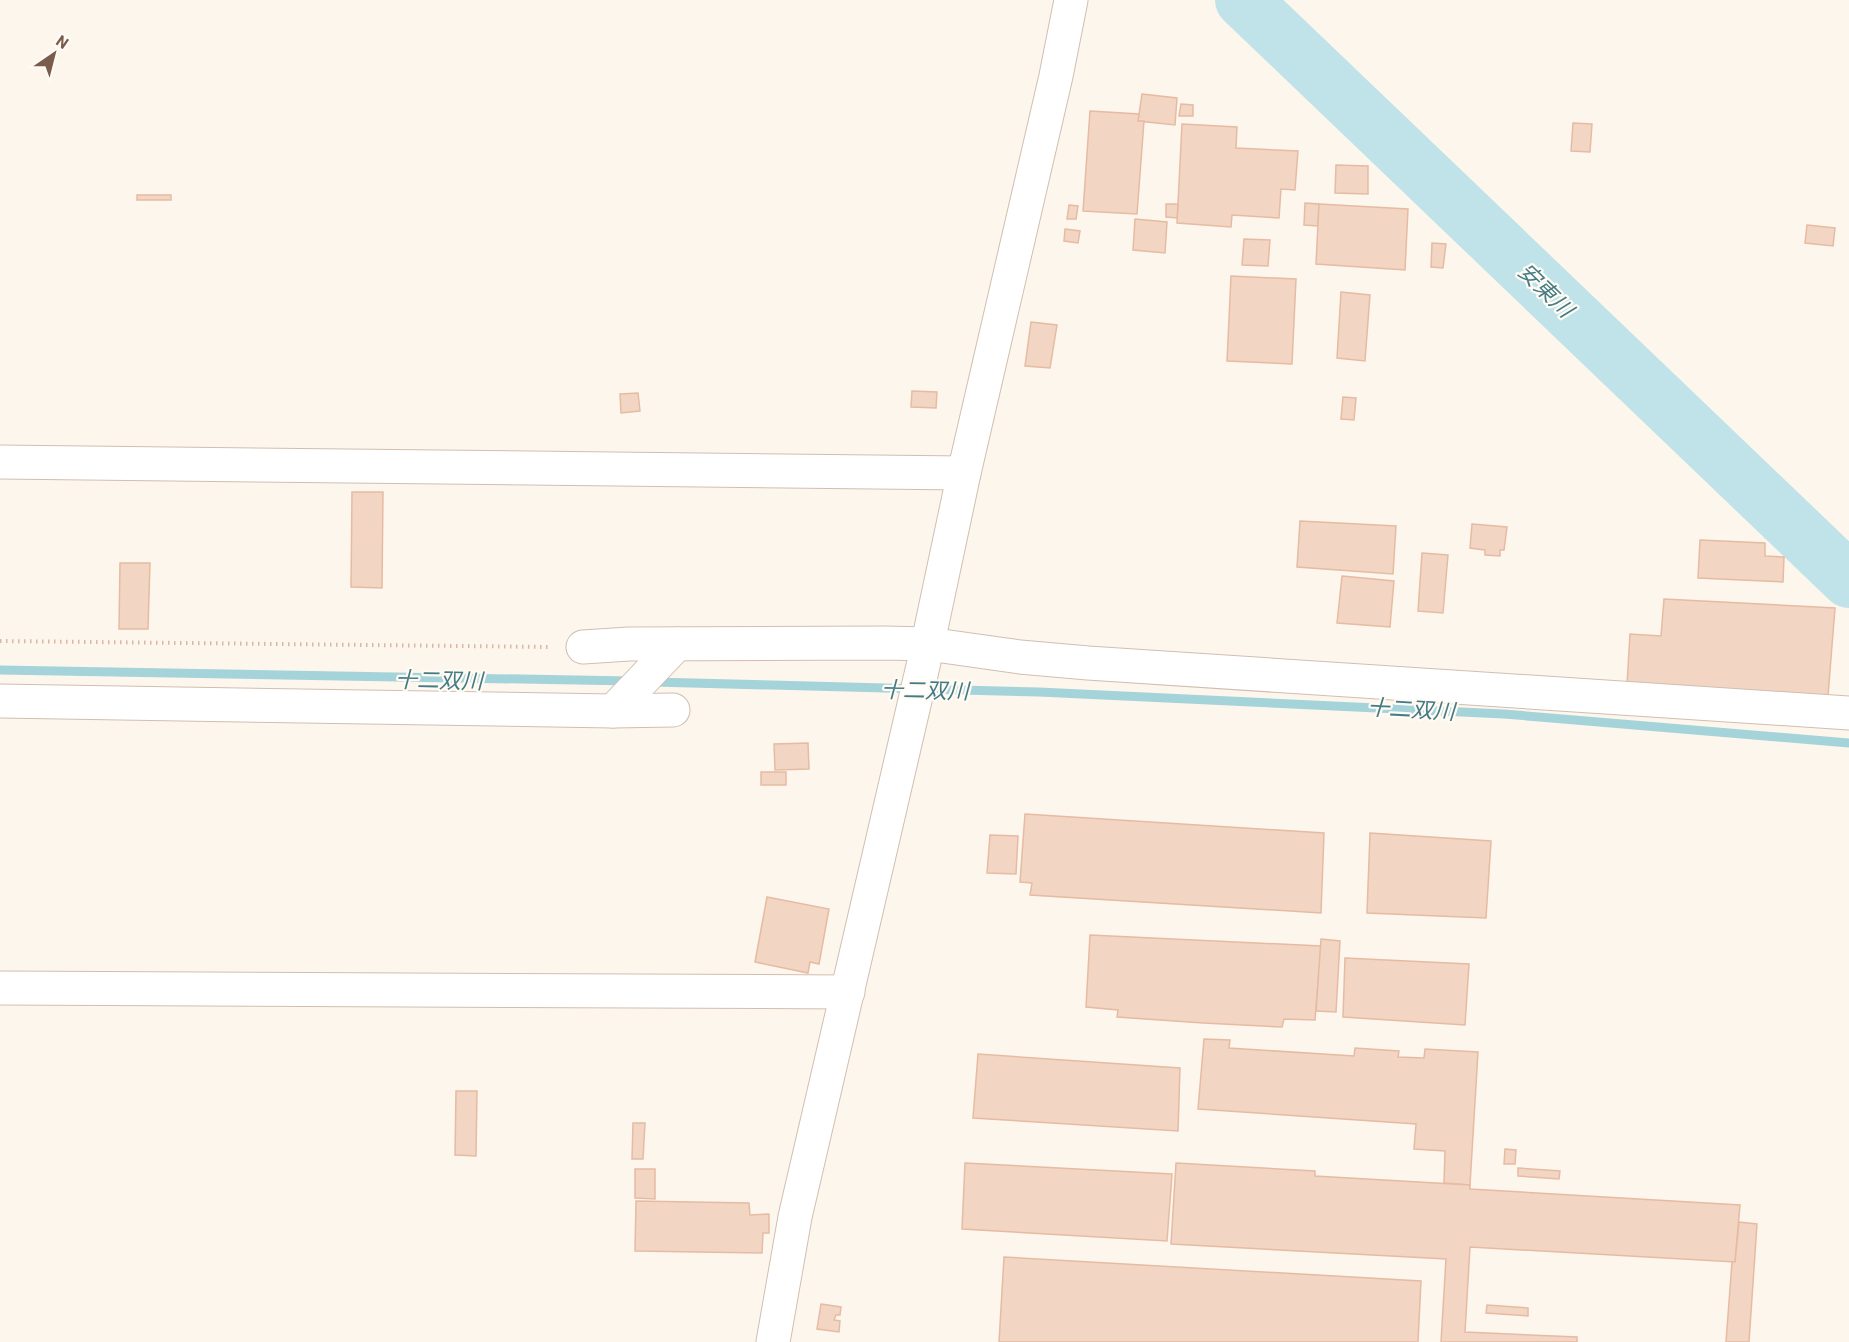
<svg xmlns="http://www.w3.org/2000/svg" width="1849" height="1342" viewBox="0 0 1849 1342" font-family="Barlow,'Noto Sans JP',sans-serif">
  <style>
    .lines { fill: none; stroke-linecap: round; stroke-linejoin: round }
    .stream { stroke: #a5d3da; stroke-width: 9 }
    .river { stroke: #bfe3e8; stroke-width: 56 }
    .building { fill: #f3d5c3; stroke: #e6bba3; stroke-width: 1.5 }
    .minor-casing { stroke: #d1beb0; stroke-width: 35 }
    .path { stroke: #d9b8a5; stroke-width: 4; stroke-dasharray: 1.5 4.5; stroke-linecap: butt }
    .minor { stroke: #fff; stroke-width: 33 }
    .labels { text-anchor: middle; stroke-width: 4.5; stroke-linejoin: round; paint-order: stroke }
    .water-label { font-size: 22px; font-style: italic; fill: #437c86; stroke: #fffaf3 }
  </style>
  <rect width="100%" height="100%" fill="#fdf6ec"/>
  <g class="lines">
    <g class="stream">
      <polyline points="0,670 631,681"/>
      <polyline points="653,682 1039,692 1504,714 1849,743"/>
    </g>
    <polyline class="river" points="1243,0 1849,580"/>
  </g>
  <g class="building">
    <polygon points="1142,94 1177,98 1175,125 1138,121"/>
    <polygon points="1181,104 1193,105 1193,116 1179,116"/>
    <polygon points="1090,111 1139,114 1138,121 1144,121 1137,214 1083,211"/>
    <polygon points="1573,123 1592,124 1590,152 1571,151"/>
    <polygon points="1182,124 1237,127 1236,148 1298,151 1295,190 1281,189 1279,218 1232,215 1231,227 1177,223"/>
    <polygon points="1336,165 1368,166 1368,194 1335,193"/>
    <rect x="137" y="195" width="34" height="5"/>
    <polygon points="1305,203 1319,204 1318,226 1304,225"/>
    <polygon points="1166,204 1178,204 1177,218 1166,217"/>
    <polygon points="1319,204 1408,209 1405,270 1316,264"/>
    <polygon points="1069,205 1078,206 1076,219 1067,219"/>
    <polygon points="1135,219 1167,222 1165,253 1133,250"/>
    <polygon points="1807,225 1835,228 1833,246 1805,243"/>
    <polygon points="1065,229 1080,231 1078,243 1064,241"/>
    <polygon points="1244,239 1270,240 1268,266 1242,265"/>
    <polygon points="1432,243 1446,244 1443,268 1431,267"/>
    <polygon points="1231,276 1296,279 1292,364 1227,361"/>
    <polygon points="1341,292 1370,295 1365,361 1337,358"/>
    <polygon points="1031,322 1057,325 1050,368 1025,366"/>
    <polygon points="912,391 937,392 936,408 911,407"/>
    <polygon points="638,393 640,411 621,413 620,394"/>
    <polygon points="1343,397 1356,398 1354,420 1341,419"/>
    <polygon points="352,492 383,492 382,588 351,587"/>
    <polygon points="1300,521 1396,526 1393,574 1297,567"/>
    <polygon points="1472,524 1507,527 1504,550 1500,550 1500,556 1485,555 1485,550 1470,548"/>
    <polygon points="1700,540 1765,543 1765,556 1784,557 1783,582 1698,578"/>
    <polygon points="1422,553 1448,555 1443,613 1418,611"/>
    <polygon points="120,563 150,563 148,629 119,629"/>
    <polygon points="1342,576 1394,581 1390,627 1337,623"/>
    <polygon points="1664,599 1835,608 1828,696 1627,685 1630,634 1661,636"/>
    <polygon points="808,743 809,769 775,770 774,744"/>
    <rect x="761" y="772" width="25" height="13"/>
    <polygon points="1025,814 1324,833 1321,913 1030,895 1032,883 1020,882"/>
    <polygon points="1370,833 1491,841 1486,918 1367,913"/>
    <polygon points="990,835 1018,836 1016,874 987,873"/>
    <polygon points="767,897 829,909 819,964 810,962 808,973 755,962"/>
    <polygon points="1090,935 1321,946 1315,1020 1284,1019 1282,1027 1203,1023 1117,1017 1118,1010 1086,1007"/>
    <polygon points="1321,939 1340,941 1336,1012 1316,1011"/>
    <polygon points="1345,958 1469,964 1465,1025 1343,1017"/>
    <polygon points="1204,1039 1230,1040 1229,1048 1354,1056 1355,1048 1399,1051 1398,1057 1424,1058 1425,1049 1478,1052 1470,1185 1444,1183 1445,1151 1414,1149 1416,1124 1198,1109"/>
    <polygon points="978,1054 1180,1068 1178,1131 973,1118"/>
    <polygon points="456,1091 477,1091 476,1156 455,1155"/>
    <polygon points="633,1123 645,1123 643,1159 632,1159"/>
    <polygon points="1505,1149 1516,1150 1515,1164 1504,1164"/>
    <polygon points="965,1163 1172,1174 1167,1241 962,1229"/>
    <polygon points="1176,1163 1315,1171 1315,1176 1470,1185 1470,1189 1740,1205 1735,1262 1470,1247 1465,1332 1577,1337 1577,1342 1441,1342 1446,1259 1171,1244"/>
    <polygon points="1518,1168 1560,1171 1559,1179 1518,1176"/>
    <polygon points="635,1169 655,1169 655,1199 635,1198"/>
    <polygon points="636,1201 749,1203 750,1215 769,1214 769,1233 763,1233 762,1253 635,1251"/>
    <polygon points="1739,1222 1757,1224 1749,1342 1726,1342 1732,1262 1735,1262"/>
    <polygon points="1004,1257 1421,1281 1418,1342 999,1342"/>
    <polygon points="821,1304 841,1307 840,1315 836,1315 834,1320 840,1321 839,1332 817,1329"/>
    <polygon points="1487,1305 1528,1308 1528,1316 1486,1313"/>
  </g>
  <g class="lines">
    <defs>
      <g id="minor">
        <polyline points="0,462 964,473"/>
        <polyline points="583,647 629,644 885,643 928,644 1020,657 1088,663 1849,713"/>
        <polyline points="0,701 613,711 673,710"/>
        <polyline points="613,711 677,644"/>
        <polyline points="0,988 848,992"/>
        <polyline points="773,1342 795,1217 923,666 964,473 1056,76 1071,0"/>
      </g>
    </defs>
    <use href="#minor" class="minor-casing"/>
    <polyline class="path" points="0,641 551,647"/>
    <use href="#minor" class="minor"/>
  </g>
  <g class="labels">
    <g class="water-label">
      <text transform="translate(1546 290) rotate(44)" y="8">安東川</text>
      <text transform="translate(439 680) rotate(1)" y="8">十二双川</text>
      <text transform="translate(925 690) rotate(1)" y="8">十二双川</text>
      <text transform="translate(1411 709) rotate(3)" y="8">十二双川</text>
    </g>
  </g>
  <g transform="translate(54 54) rotate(35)" stroke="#fffaf3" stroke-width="4.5" paint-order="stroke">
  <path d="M0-4.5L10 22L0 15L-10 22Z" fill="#7a5c4d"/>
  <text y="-9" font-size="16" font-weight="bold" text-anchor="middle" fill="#7a5c4d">N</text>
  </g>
</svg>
